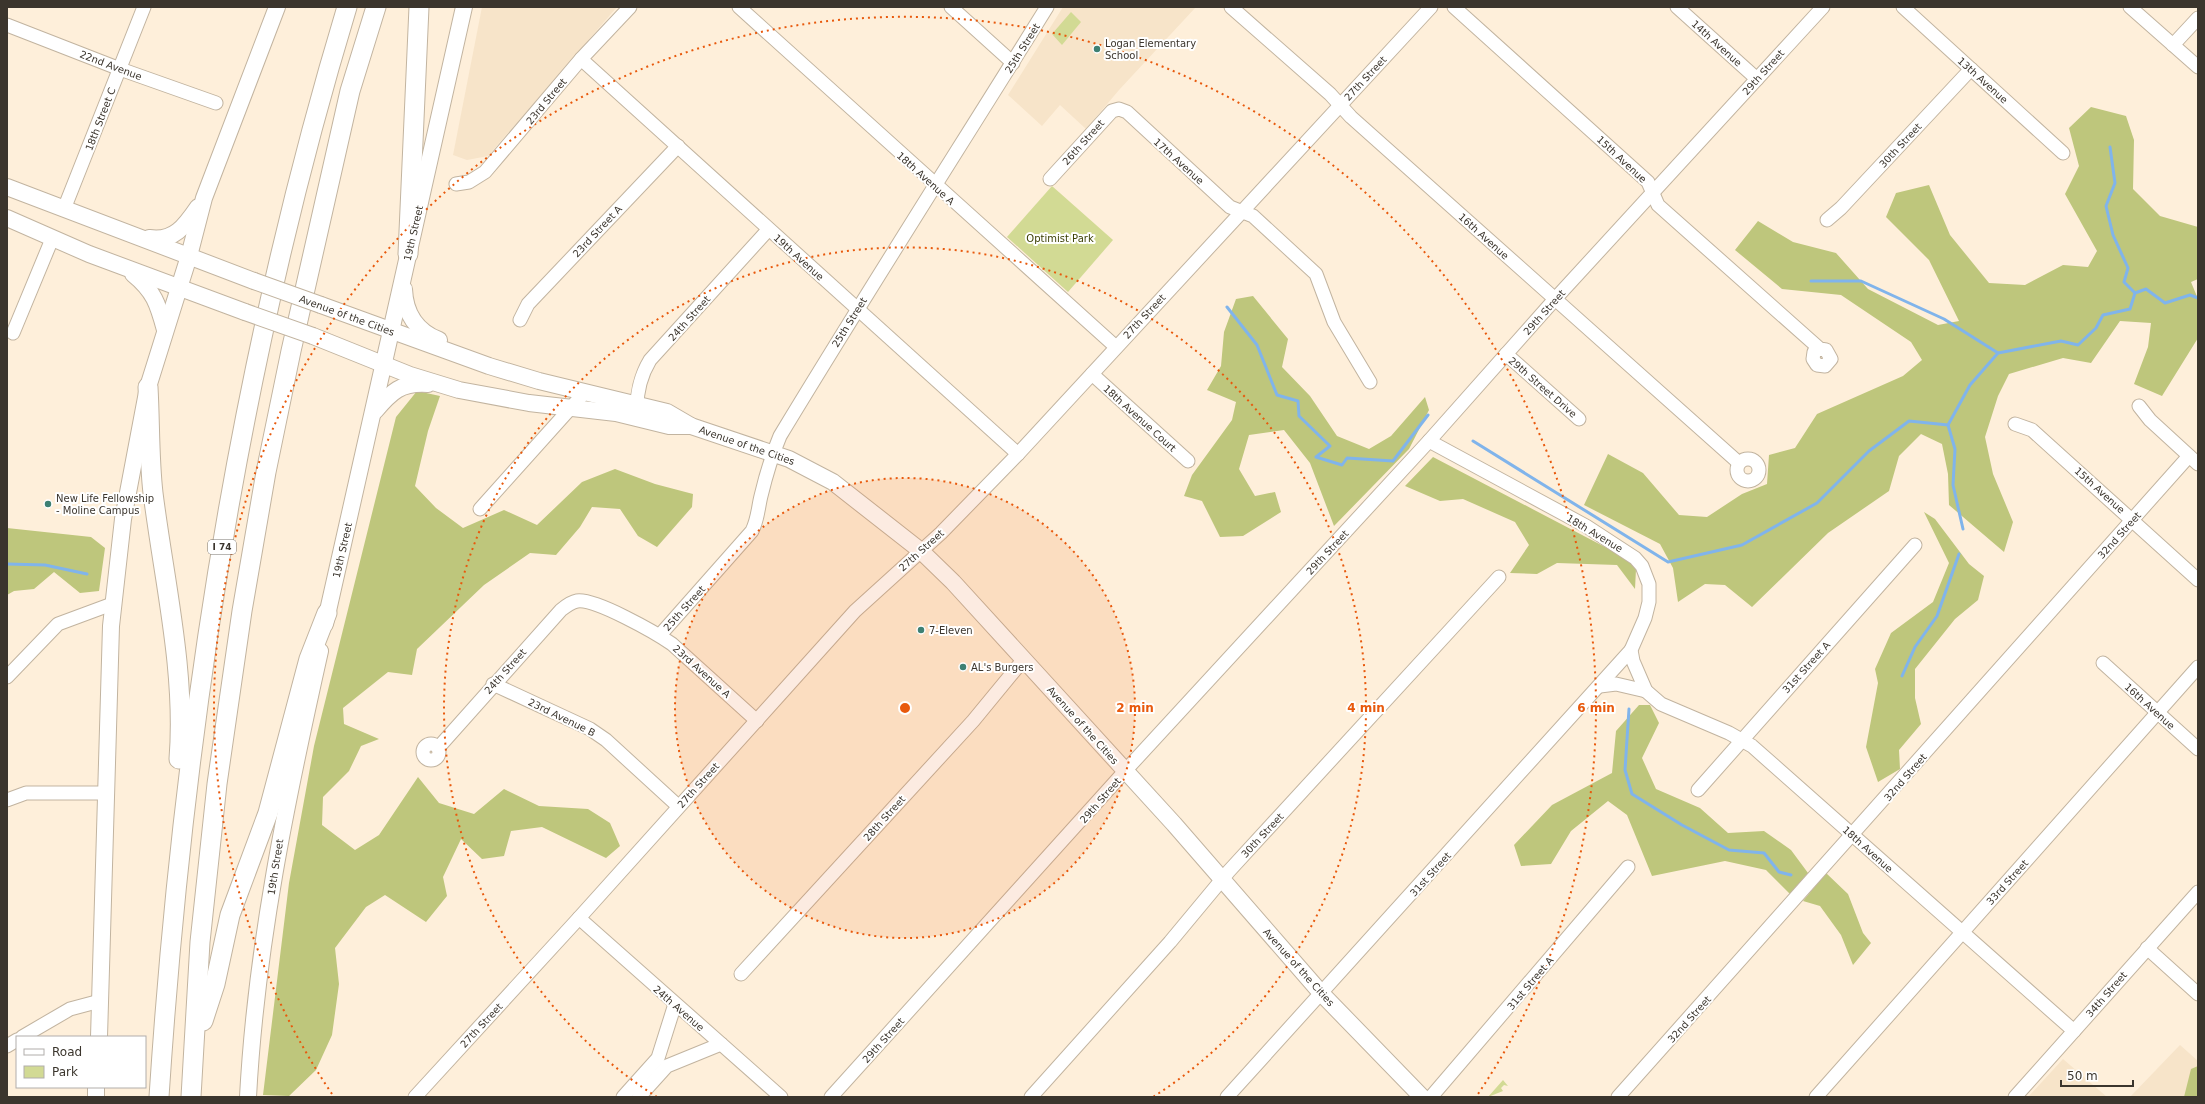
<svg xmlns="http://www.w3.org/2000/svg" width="2205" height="1104" viewBox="0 0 2205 1104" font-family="'DejaVu Sans',sans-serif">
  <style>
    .built { fill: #f7e4c9 }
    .green { fill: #d2da94 }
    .forest { fill: #bec67c }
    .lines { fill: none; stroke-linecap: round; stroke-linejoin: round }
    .stream { stroke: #80b4eb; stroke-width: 3 }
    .minor-casing { stroke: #c2b4a0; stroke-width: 15 }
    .major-casing { stroke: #c2b4a0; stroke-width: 18 }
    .highway-casing { stroke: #c2b4a0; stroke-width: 21 }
    .minor { stroke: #fff; stroke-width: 13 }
    .major { stroke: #fff; stroke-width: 16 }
    .highway { stroke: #fff; stroke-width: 19 }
    .major-bridge-casing { stroke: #c2b4a0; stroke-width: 18; stroke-linecap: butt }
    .major-bridge { stroke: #fff; stroke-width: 16 }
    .ring { fill: none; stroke: #e8590c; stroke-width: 2; stroke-dasharray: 2 4 }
    .poi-dot { fill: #3d8073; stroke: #fff; stroke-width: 1.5 }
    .labels { text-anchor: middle; stroke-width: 4; stroke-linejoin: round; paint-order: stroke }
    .shield { fill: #fff; stroke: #76726c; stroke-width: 1 }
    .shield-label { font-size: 9px; font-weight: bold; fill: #3b352d }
    .poi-label { font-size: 10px; fill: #3b352d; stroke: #fff; text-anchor: start }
    .street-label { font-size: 10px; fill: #3b352d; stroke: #fff }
    .park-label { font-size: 10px; fill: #3b3f03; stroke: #fff }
    .centre { fill: #e8590c; stroke: #fff; stroke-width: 2 }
    .ring-label { font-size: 12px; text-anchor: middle; font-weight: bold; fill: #e8590c; stroke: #fff; stroke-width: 4; stroke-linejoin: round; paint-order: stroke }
  </style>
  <rect width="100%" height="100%" fill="#feefda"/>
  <g class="built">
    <polygon points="482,7 617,7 488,156 467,160 453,155"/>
    <polygon points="1063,7 1196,7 1119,90 1086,129 1060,105 1042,126 1008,95"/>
    <polygon points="2180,1045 2198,1061 2198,1097 2130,1097"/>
    <polygon points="2063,1059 2107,1097 2028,1097"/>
  </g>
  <g class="green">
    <polygon points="1071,12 1081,22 1062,45 1052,34"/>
    <polygon points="1052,186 1113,240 1068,292 1007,237"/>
    <polygon points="1503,1080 1508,1086 1504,1085 1501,1088 1503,1091 1488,1097"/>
  </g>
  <g class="forest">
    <polygon points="2091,107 2126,116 2134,140 2133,189 2160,216 2198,227 2198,279 2191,282 2198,299 2198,338 2162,396 2134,384 2148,347 2151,323 2120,321 2091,363 2063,358 2009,374 1998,396 1985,437 1993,474 2013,522 2004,552 1949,505 1948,474 1942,444 1921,434 1899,456 1889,491 1828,533 1752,607 1725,585 1705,584 1678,602 1673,568 1660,544 1584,505 1608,454 1643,473 1679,515 1707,517 1742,494 1767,484 1769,455 1795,448 1817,414 1903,376 1922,360 1911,342 1841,295 1782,289 1735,250 1758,221 1793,242 1836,253 1868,289 1938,325 1959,321 1929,260 1886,217 1896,193 1929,185 1950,235 1989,283 2025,285 2063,265 2088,267 2097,251 2065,194 2079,166 2069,128"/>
    <polygon points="1253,296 1288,339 1282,367 1310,396 1337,436 1369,449 1391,436 1425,397 1429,410 1409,449 1334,526 1310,463 1284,430 1249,435 1239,469 1255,496 1275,492 1281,512 1243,536 1220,537 1202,501 1184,496 1192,475 1232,420 1236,402 1207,390 1221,366 1224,332 1236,299"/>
    <polygon points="417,391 440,396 428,431 415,486 436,508 463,528 504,510 537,525 582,482 615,469 655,484 693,494 692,507 657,547 638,536 620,509 592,507 580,527 556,555 530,553 484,585 417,649 412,675 388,672 343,708 344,724 379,739 361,746 349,771 323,797 322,825 355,850 379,835 418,777 439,803 474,814 504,789 539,806 588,809 610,823 620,846 606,858 542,827 511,831 504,856 482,859 461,839 443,877 447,896 426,922 385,895 366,907 335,948 339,984 332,1035 316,1070 289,1096 263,1095 289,883 314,746 396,417"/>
    <polygon points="1433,457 1626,558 1636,569 1635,589 1617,565 1557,563 1537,574 1510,573 1529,545 1515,522 1463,499 1440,501 1405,486"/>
    <polygon points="1924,512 1935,519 1969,564 1984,576 1978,600 1955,619 1915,669 1915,698 1921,724 1899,750 1900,769 1878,782 1866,747 1878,683 1875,669 1891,633 1933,602 1949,563"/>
    <polygon points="7,528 91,537 105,548 99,591 80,593 54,572 34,589 14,591 7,595"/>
    <polygon points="1639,705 1650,705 1659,723 1642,758 1656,789 1700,808 1728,833 1764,831 1791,850 1808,873 1790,894 1766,870 1725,861 1652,876 1627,815 1608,801 1571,831 1551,864 1521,866 1514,845 1552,805 1612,773 1616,731"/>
    <polygon points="1826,873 1848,894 1863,933 1871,943 1853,965 1841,935 1820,906 1803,901"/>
    <polygon points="2198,1066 2198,1097 2184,1097 2191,1069"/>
  </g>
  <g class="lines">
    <g class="stream">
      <polyline points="2110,147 2115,183 2106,206 2113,235 2128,268 2124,282 2135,293"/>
      <polyline points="1811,281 1861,281 1944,319 1998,353"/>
      <polyline points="1227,307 1257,345 1277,395 1298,401 1299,416 1330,446 1316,457 1342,465 1347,458 1393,461 1428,415"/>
      <polyline points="1948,425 1955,449 1953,485 1963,529"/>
      <polyline points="1473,441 1668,562 1742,545 1817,503 1869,451 1909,421 1948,425 1970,385 1998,353 2061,341 2078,345 2096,328 2103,315 2130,309 2135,293 2146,289 2165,303 2190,295 2198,298"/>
      <polyline points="7,564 45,565 87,574"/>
      <polyline points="1902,676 1915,647 1937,616 1959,554"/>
      <polyline points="1629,709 1625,770 1632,794 1682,825 1729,850 1764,853 1779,872 1791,875"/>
    </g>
    <defs>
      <g id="minor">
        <polyline points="739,7 1116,347"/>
        <polyline points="951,7 1013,63"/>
        <polyline points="1231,7 1330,94 1351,117 1739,463"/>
        <polyline points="1454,7 1648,182 1658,205 1820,349 1826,350 1831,359 1825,366 1817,365 1813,359 1814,352 1820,349"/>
        <polyline points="1677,7 1757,79"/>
        <polyline points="1903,7 2063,153"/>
        <polyline points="2130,7 2198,67"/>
        <polyline points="7,25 120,69 216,103"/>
        <polyline points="2173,45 2198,18"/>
        <polyline points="581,59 1018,454"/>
        <polyline points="1050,179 1112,111 1119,109 1127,112 1230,207 1253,216 1316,274 1334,322 1370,382"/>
        <polyline points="456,184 469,182 485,172 581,59 630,7"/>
        <polyline points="64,209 144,7"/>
        <polyline points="1827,220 1841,208 1971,69"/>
        <polyline points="520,320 528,304 678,146"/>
        <polyline points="13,333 52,239"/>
        <polyline points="1506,354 1579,419"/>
        <polyline points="1092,374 1188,461"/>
        <polyline points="2139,406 2150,420 2198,464"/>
        <path d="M637,414c-1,-19 4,-39 13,-54l118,-130"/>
        <polyline points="2015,424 2032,430 2198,580"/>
        <polyline points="1429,441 1586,526 1635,558 1642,566 1649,584 1649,602 1645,618 1631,650 1633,661 1646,691 1661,704 1729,733 1752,746 2074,1031"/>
        <circle cx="1748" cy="470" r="11"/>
        <polyline points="480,509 585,392"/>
        <path d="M660,635l92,-104c6,-12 6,-23 9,-35 5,-21 11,-41 19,-60 87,-144 178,-286 267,-429"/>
        <polyline points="2103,663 2198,749"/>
        <polyline points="7,677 58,624 112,604"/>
        <polyline points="493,684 590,729 606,740 678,806"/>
        <polyline points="1600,686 1616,684 1646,691"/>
        <circle cx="431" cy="752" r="8"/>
        <path d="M438,748l123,-138c5,-4 10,-8 16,-9 18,-3 79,32 95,43l85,77"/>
        <polyline points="1698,790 1915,545"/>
        <polyline points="7,800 26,793 106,793"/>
        <polyline points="579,918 781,1097"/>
        <polyline points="2147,948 2198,994"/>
        <polyline points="741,974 973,721 1024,659"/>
        <polyline points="22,1037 70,1009 100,1001"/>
        <polyline points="7,1046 17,1040"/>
        <polyline points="415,1097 579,918 855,611 941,533 1018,454 1431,7"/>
        <polyline points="623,1097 658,1058 675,1004"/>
        <polyline points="639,1097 667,1066 721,1044"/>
        <polyline points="831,1097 1125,771 1429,441 1555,299 1823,7"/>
        <polyline points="1031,1097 1170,942 1229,871 1499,577"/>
        <polyline points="1227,1097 1631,650"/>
        <polyline points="1431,1097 1628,867"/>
        <polyline points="1618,1097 2189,456"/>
        <polyline points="1816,1097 2198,667"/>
        <polyline points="2015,1097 2198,892"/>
      </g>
      <g id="major">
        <polyline points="7,187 254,281"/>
        <polyline points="7,218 89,254 245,312"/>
        <path d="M149,238c25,4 36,-12 49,-31"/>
        <path d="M133,274c21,17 25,30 32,56"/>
        <path d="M404,289c1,25 12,42 35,51"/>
        <polyline points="321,305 489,366 539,381 667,412 691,426 789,459 833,482 921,551 953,582 1174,824 1321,993 1422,1097"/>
        <polyline points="313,336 410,375 459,390 529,403 616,413 669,426 691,426"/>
        <path d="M375,411c16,-19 26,-29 53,-27"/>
        <polyline points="325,624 464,7"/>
        <polyline points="99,1037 111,626 123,519 148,387 189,256 204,198 277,7"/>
        <polyline points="96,1097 96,1087"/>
        <path d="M248,1097c8,-151 39,-299 72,-446"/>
      </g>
      <g id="highway">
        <polyline points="408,254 419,7"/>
        <path d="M148,387c2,35 1,71 5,106 11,88 33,178 26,266"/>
        <polyline points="203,1021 215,984 230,915 268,813 309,659 327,613"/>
        <path d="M159,1097c24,-368 81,-736 188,-1090"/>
        <polyline points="191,1097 200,942 217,784 242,611 266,472 291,351 350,91 376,7"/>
      </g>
    </defs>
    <use href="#minor" class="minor-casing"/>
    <use href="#major" class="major-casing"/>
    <use href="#highway" class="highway-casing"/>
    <use href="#minor" class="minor"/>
    <use href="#major" class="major"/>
    <use href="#highway" class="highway"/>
    <defs>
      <g id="major-bridge">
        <polyline points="254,281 321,305"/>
        <polyline points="245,312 313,336"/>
      </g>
    </defs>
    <use href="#major-bridge" class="major-bridge-casing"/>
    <use href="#major-bridge" class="major-bridge"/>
  </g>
  <circle cx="905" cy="708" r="230" fill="#e8590c" fill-opacity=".12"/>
  <g class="ring">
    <circle cx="905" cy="708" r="230"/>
    <path d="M657 1097A461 461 0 1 1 1153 1097"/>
    <path d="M332 1094A691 691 0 1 1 1478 1094"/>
  </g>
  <g class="poi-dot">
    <circle cx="1097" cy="49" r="4"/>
    <circle cx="48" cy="504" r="4"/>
    <circle cx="921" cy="630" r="4"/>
    <circle cx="963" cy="667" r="4"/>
  </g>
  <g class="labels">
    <rect class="shield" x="208" y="540" width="28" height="14" rx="3"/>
    <g class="shield-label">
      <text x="222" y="550">I 74</text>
    </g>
    <g class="poi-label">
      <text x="1105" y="47">Logan Elementary<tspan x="1105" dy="12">School</tspan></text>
      <text x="56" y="502">New Life Fellowship<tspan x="56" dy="12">- Moline Campus</tspan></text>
      <text x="929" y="634">7-Eleven</text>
      <text x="971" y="671">AL's Burgers</text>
    </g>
    <g class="street-label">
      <text transform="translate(1717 43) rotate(42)" y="4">14th Avenue</text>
      <text transform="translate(1022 48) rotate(-58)" y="4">25th Street</text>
      <text transform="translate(111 65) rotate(21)" y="4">22nd Avenue</text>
      <text transform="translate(1763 72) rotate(-48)" y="4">29th Street</text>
      <text transform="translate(1365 78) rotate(-47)" y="4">27th Street</text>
      <text transform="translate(1983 80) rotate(42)" y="4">13th Avenue</text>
      <text transform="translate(546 101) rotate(-50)" y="4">23rd Street</text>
      <text transform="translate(100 119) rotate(-69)" y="4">18th Street C</text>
      <text transform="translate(1083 142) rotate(-48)" y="4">26th Street</text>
      <text transform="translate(1900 145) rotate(-47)" y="4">30th Street</text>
      <text transform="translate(1622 159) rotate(43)" y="4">15th Avenue</text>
      <text transform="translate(1179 161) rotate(42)" y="4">17th Avenue</text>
      <text transform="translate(926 178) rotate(42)" y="4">18th Avenue A</text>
      <text transform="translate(597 231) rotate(-47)" y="4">23rd Street A</text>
      <text transform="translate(413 233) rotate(-77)" y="4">19th Street</text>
      <text transform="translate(1484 236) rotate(42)" y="4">16th Avenue</text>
      <text transform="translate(799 257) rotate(42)" y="4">19th Avenue</text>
      <text transform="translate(1544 312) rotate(-48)" y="4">29th Street</text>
      <text transform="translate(347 315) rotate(20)" y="4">Avenue of the Cities</text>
      <text transform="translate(1144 316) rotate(-47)" y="4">27th Street</text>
      <text transform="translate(689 318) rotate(-48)" y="4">24th Street</text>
      <text transform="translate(849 322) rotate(-58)" y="4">25th Street</text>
      <text transform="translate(1543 387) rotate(41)" y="4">29th Street Drive</text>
      <text transform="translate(1140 418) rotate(42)" y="4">18th Avenue Court</text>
      <text transform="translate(747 445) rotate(19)" y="4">Avenue of the Cities</text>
      <text transform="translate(2100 490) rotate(42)" y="4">15th Avenue</text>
      <text transform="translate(1595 533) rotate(31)" y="4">18th Avenue</text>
      <text transform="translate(2119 535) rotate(-48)" y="4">32nd Street</text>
      <text transform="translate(342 550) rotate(-77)" y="4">19th Street</text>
      <text transform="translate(921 550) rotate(-42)" y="4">27th Street</text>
      <text transform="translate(1327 552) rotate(-47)" y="4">29th Street</text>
      <text transform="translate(684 608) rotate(-48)" y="4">25th Street</text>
      <text transform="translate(1806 667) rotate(-48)" y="4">31st Street A</text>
      <text transform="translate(505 671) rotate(-48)" y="4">24th Street</text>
      <text transform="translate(702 671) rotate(42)" y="4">23rd Avenue A</text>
      <text transform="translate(2150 706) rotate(42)" y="4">16th Avenue</text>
      <text transform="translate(562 717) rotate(26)" y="4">23rd Avenue B</text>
      <text transform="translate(1083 725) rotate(48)" y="4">Avenue of the Cities</text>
      <text transform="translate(1905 777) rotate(-49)" y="4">32nd Street</text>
      <text transform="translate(698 785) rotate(-48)" y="4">27th Street</text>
      <text transform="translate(1100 800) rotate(-49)" y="4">29th Street</text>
      <text transform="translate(884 818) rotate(-48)" y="4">28th Street</text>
      <text transform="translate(1262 835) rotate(-47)" y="4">30th Street</text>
      <text transform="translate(1868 849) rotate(42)" y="4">18th Avenue</text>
      <text transform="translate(275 867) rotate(-81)" y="4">19th Street</text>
      <text transform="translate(1430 874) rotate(-48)" y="4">31st Street</text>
      <text transform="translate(2007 882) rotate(-48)" y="4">33rd Street</text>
      <text transform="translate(1299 967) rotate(48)" y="4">Avenue of the Cities</text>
      <text transform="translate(1530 983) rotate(-50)" y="4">31st Street A</text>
      <text transform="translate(2106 994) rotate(-49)" y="4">34th Street</text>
      <text transform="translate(679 1008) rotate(41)" y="4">24th Avenue</text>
      <text transform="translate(1689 1019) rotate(-48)" y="4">32nd Street</text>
      <text transform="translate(481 1025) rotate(-47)" y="4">27th Street</text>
      <text transform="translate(883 1040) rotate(-48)" y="4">29th Street</text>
    </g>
    <g class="park-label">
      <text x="1060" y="242">Optimist Park</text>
    </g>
  </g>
  <circle cx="905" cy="708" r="6" class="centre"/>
  <g class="ring-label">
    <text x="1135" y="712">2 min</text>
    <text x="1366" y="712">4 min</text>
    <text x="1596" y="712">6 min</text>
  </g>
  <rect width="2205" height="1104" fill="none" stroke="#3b352d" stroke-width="16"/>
  <rect x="16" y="1036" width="130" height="52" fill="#ffffff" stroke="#b1aeab"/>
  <rect x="24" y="1049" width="20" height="6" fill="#ffffff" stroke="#b1aeab"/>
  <text x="52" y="1056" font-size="12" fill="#3b352d">Road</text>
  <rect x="24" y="1066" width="20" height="12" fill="#d2da94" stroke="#b1aeab"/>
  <text x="52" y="1076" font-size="12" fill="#3b352d">Park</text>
  <path d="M2061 1080v6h72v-6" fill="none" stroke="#3b352d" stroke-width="2"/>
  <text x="2067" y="1080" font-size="12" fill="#3b352d" stroke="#ffffff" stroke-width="3" paint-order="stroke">50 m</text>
</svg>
